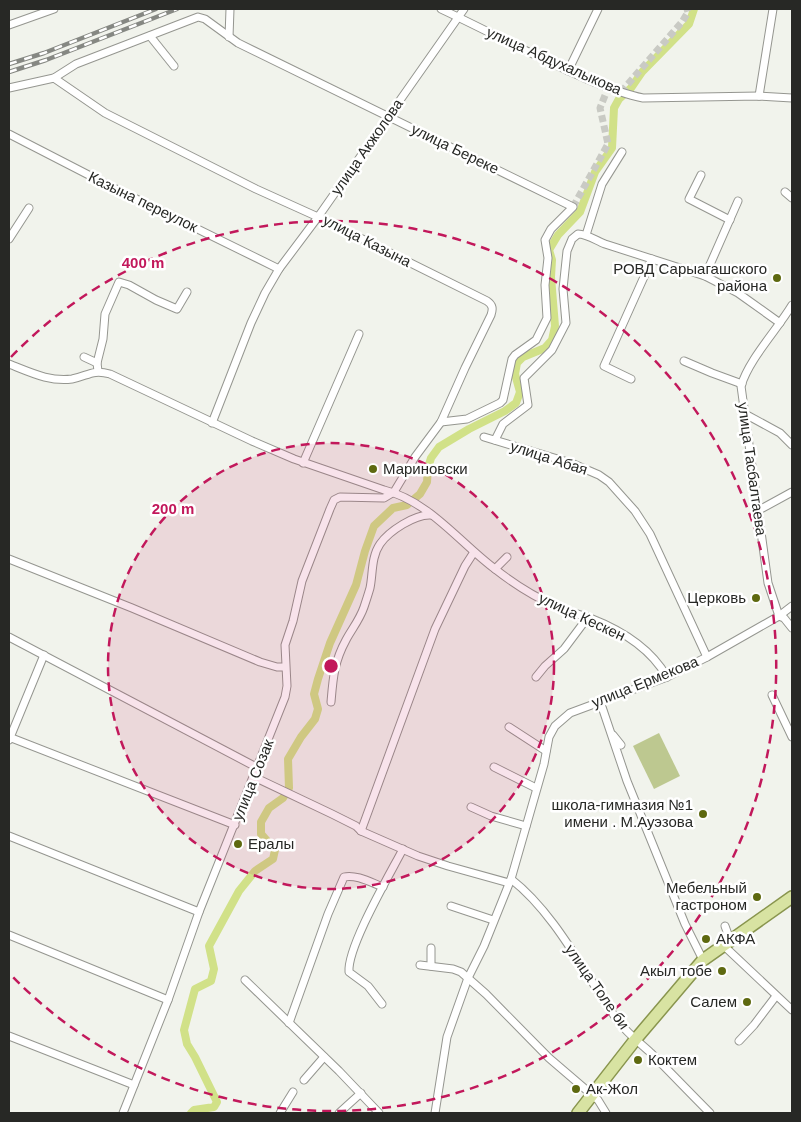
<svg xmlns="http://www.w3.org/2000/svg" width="801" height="1122" viewBox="0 0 801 1122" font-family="Helvetica,sans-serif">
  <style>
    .green { fill: #bdc890 }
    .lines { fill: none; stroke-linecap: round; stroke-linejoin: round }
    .canal { stroke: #d1e188; stroke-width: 8 }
    .minor-tunnel { stroke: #c9cac4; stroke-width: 7; stroke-dasharray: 7 3.5; stroke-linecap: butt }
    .minor-casing { stroke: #959690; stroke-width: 9 }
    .primary-casing { stroke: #89954e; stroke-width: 14 }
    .minor { stroke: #fff; stroke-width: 7 }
    .primary { stroke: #d8e3a2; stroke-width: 11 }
    .rail-casing { stroke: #868883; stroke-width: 4.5 }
    .rail { stroke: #fff; stroke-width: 2.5; stroke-dasharray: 8; stroke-linecap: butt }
    .ring { fill: none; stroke: #c2185b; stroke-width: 2.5; stroke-dasharray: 9 6 }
    .poi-dot { fill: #5e6910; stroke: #fff; stroke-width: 2 }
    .labels { text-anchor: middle; stroke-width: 5; stroke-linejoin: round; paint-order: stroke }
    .street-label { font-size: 15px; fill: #272825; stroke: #fff }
    .poi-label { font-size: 15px; fill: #272825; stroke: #fff; text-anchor: end }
    .centre { fill: #c2185b; stroke: #fff; stroke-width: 2.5 }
    .ring-label { font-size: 15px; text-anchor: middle; font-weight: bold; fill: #c2185b; stroke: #fff; stroke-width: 5; stroke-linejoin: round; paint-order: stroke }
  </style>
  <rect width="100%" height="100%" fill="#f1f3ec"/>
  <polygon class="green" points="659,733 680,776 654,789 633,746"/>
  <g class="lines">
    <polyline class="canal" points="191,1113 194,1110 214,1107 217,1102 195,1057 187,1044 184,1030 195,989 211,981 214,969 209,946 239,891 255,871 273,859 275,850 261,834 261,822 269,808 283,798 289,788 288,759 301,737 315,719 318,709 314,694 318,679 330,643 356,585 365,551 374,526 393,508 407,505 420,494 427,482 428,468 431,458 439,447 469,429 505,411 516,403 520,392 515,374 517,363 523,357 545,348 552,340 555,326 551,277 552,260 549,250 558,235 580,212 595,172 612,148 614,108 619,99 631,88 642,72 689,24 694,9"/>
    <g class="minor-tunnel">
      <polyline points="621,92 682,22 688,12 687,9"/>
      <polyline points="573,207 608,144 600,108 608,88"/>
    </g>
    <defs>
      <g id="minor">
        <path d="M441,9c47,22 93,47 141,68 19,8 40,17 61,21l116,-2 33,2"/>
        <polyline points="9,25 54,9"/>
        <polyline points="150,36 174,66"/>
        <polyline points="229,37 230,9"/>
        <polyline points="568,71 598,9"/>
        <path d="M54,78l51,35 151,76 62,28 169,84c6,4 6,8 4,14l-26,53 -24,54 -26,35 -21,35 -10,6 -44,-1 -6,3 -4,9 -28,72 -9,40 -8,24 2,41 -2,11 -86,215 -31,88 -45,113"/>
        <polyline points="9,88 54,78 76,64 198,17 205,19 238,43 573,207 551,229 545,240 548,258 545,285 547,318 536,340 515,355 512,359 503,400 500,403 467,419 441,422"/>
        <polyline points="759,96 773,9"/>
        <polyline points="9,134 112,187 279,269"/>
        <polyline points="701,175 689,199 730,220"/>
        <polyline points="785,192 792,198"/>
        <polyline points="586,235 602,184 622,152"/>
        <polyline points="9,239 29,208"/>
        <polyline points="705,276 738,201"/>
        <path d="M792,305c-15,25 -43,54 -51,81l27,197 11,33 5,2 8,10"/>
        <polyline points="84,357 97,363"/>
        <polyline points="684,361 712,373 742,384"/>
        <path d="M9,364c21,8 40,18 63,15 16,-3 20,-10 38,-5l142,67 42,18 90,31c45,11 76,53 111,79 19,15 40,28 62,38 11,5 22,7 33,11 31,12 60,29 77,59"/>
        <polyline points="98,371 97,363 103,339 105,314 119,282 129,285 156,300 177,309 187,292"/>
        <polyline points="631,379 604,366 652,259"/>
        <polyline points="745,414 780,433 792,445"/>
        <polyline points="212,423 251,323 265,293 279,269 318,217 464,9"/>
        <polyline points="484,437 571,463 599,475 609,482 635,511 650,534 707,657"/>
        <path d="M495,440l8,-16 25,-19 -4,-27 28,-28 14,-27 -3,-34 4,-38 5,-12 6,-5c9,0 19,7 27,10l100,32 33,17 42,30"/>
        <polyline points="303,463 359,334"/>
        <polyline points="759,510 792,492"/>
        <polyline points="9,559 132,608 260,662 277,667 285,667"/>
        <polyline points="495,569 507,557"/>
        <polyline points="9,637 258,768"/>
        <polyline points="536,677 545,666 564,649 588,617"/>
        <polyline points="772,695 792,737"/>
        <polyline points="600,701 627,781 685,924 703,960"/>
        <path d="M331,702c2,-24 3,-40 15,-62 6,-11 14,-21 18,-33 2,-6 4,-12 6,-19 3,-14 1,-31 10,-44 9,-13 35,-30 51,-29"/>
        <polyline points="509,727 546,751"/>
        <polyline points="613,735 621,745"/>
        <polyline points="9,737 235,825"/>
        <polyline points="9,740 44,655"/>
        <polyline points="494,767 536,788"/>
        <polyline points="254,777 332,814 356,826 361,831 418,856 448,866 509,883"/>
        <polyline points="471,807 491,816 526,826"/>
        <polyline points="361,831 435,629 465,566 474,552"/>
        <polyline points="9,836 199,912"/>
        <path d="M511,879c45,35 74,96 107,142 10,13 22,22 33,32 20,20 39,40 59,60"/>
        <polyline points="451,906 493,920"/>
        <polyline points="725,926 730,940"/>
        <polyline points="9,935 168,1000"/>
        <polyline points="723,945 792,1010"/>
        <polyline points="420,965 453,969 461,972 486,994 549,1058 598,1100 606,1113"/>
        <polyline points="431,966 431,948"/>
        <polyline points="245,980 339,1071 379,1113"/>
        <path d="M382,1004l-14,-18 -19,-14c-2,-25 41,-98 54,-123"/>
        <path d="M289,1023l39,-109 16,-37c12,-3 28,6 39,10"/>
        <polyline points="9,1036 134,1085"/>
        <polyline points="739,1041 754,1025 776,996"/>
        <polyline points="304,1080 324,1057"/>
        <polyline points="280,1113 293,1092"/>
        <polyline points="339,1113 361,1093"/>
        <polyline points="435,1113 447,1037 468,978 484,946 511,879 544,764 549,737 555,726 570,713 667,677 707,657 779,616 792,606"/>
      </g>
      <polyline id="primary" points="578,1113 635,1040 703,960 792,897"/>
    </defs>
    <use href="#minor" class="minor-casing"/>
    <use href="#primary" class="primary-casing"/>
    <use href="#minor" class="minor"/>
    <use href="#primary" class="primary"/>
    <defs>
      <g id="rail">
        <polyline points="9,64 44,53 156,9"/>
        <polyline points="9,72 46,60 177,9"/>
      </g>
    </defs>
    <use href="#rail" class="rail-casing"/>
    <use href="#rail" class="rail"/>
  </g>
  <circle cx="331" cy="666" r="223" fill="#c2185b" fill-opacity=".12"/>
  <g class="ring">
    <circle cx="331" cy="666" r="223"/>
    <path d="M11 357A445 445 0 1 1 11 975"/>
  </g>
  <g class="poi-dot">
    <circle cx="777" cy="278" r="5"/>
    <circle cx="373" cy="469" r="5"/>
    <circle cx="756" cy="598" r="5"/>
    <circle cx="703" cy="814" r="5"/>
    <circle cx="238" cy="844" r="5"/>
    <circle cx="757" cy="897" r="5"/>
    <circle cx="706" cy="939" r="5"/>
    <circle cx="722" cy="971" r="5"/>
    <circle cx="747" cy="1002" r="5"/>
    <circle cx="638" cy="1060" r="5"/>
    <circle cx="576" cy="1089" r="5"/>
  </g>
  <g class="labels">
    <g class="street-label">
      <text transform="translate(554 61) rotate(24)" y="5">улица Абдухалыкова</text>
      <text transform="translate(367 147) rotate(-55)" y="5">улица Акжолова</text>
      <text transform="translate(455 149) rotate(26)" y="5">улица Береке</text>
      <text transform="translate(143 202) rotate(26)" y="5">Казына переулок</text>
      <text transform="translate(367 241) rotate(27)" y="5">улица Казына</text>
      <text transform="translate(549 458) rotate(18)" y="5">улица Абая</text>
      <text transform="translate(752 469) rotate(82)" y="5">улица Тасбалтаева</text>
      <text transform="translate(582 617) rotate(25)" y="5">улица Кескен</text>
      <text transform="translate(645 682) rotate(-22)" y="5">улица Ермекова</text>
      <text transform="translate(253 780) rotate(-68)" y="5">улица Созак</text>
      <text transform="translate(597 987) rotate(55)" y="5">улица Толе би</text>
    </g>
    <g class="poi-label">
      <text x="767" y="274">РОВД Сарыагашского<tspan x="767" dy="17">района</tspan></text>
      <text x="383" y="474" text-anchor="start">Мариновски</text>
      <text x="746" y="603">Церковь</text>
      <text x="693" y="810">школа-гимназия №1<tspan x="693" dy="17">имени . М.Ауэзова</tspan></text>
      <text x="248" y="849" text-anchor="start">Ералы</text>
      <text x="747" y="893">Мебельный<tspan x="747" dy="17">гастроном</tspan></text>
      <text x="716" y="944" text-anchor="start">АКФА</text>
      <text x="712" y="976">Акыл тобе</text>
      <text x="737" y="1007">Салем</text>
      <text x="648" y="1065" text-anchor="start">Коктем</text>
      <text x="586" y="1094" text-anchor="start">Ак-Жол</text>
    </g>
  </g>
  <circle cx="331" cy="666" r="8" class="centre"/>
  <g class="ring-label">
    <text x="143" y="268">400 m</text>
    <text x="173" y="514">200 m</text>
  </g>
  <rect width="801" height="1122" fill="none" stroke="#272825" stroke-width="20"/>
</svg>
